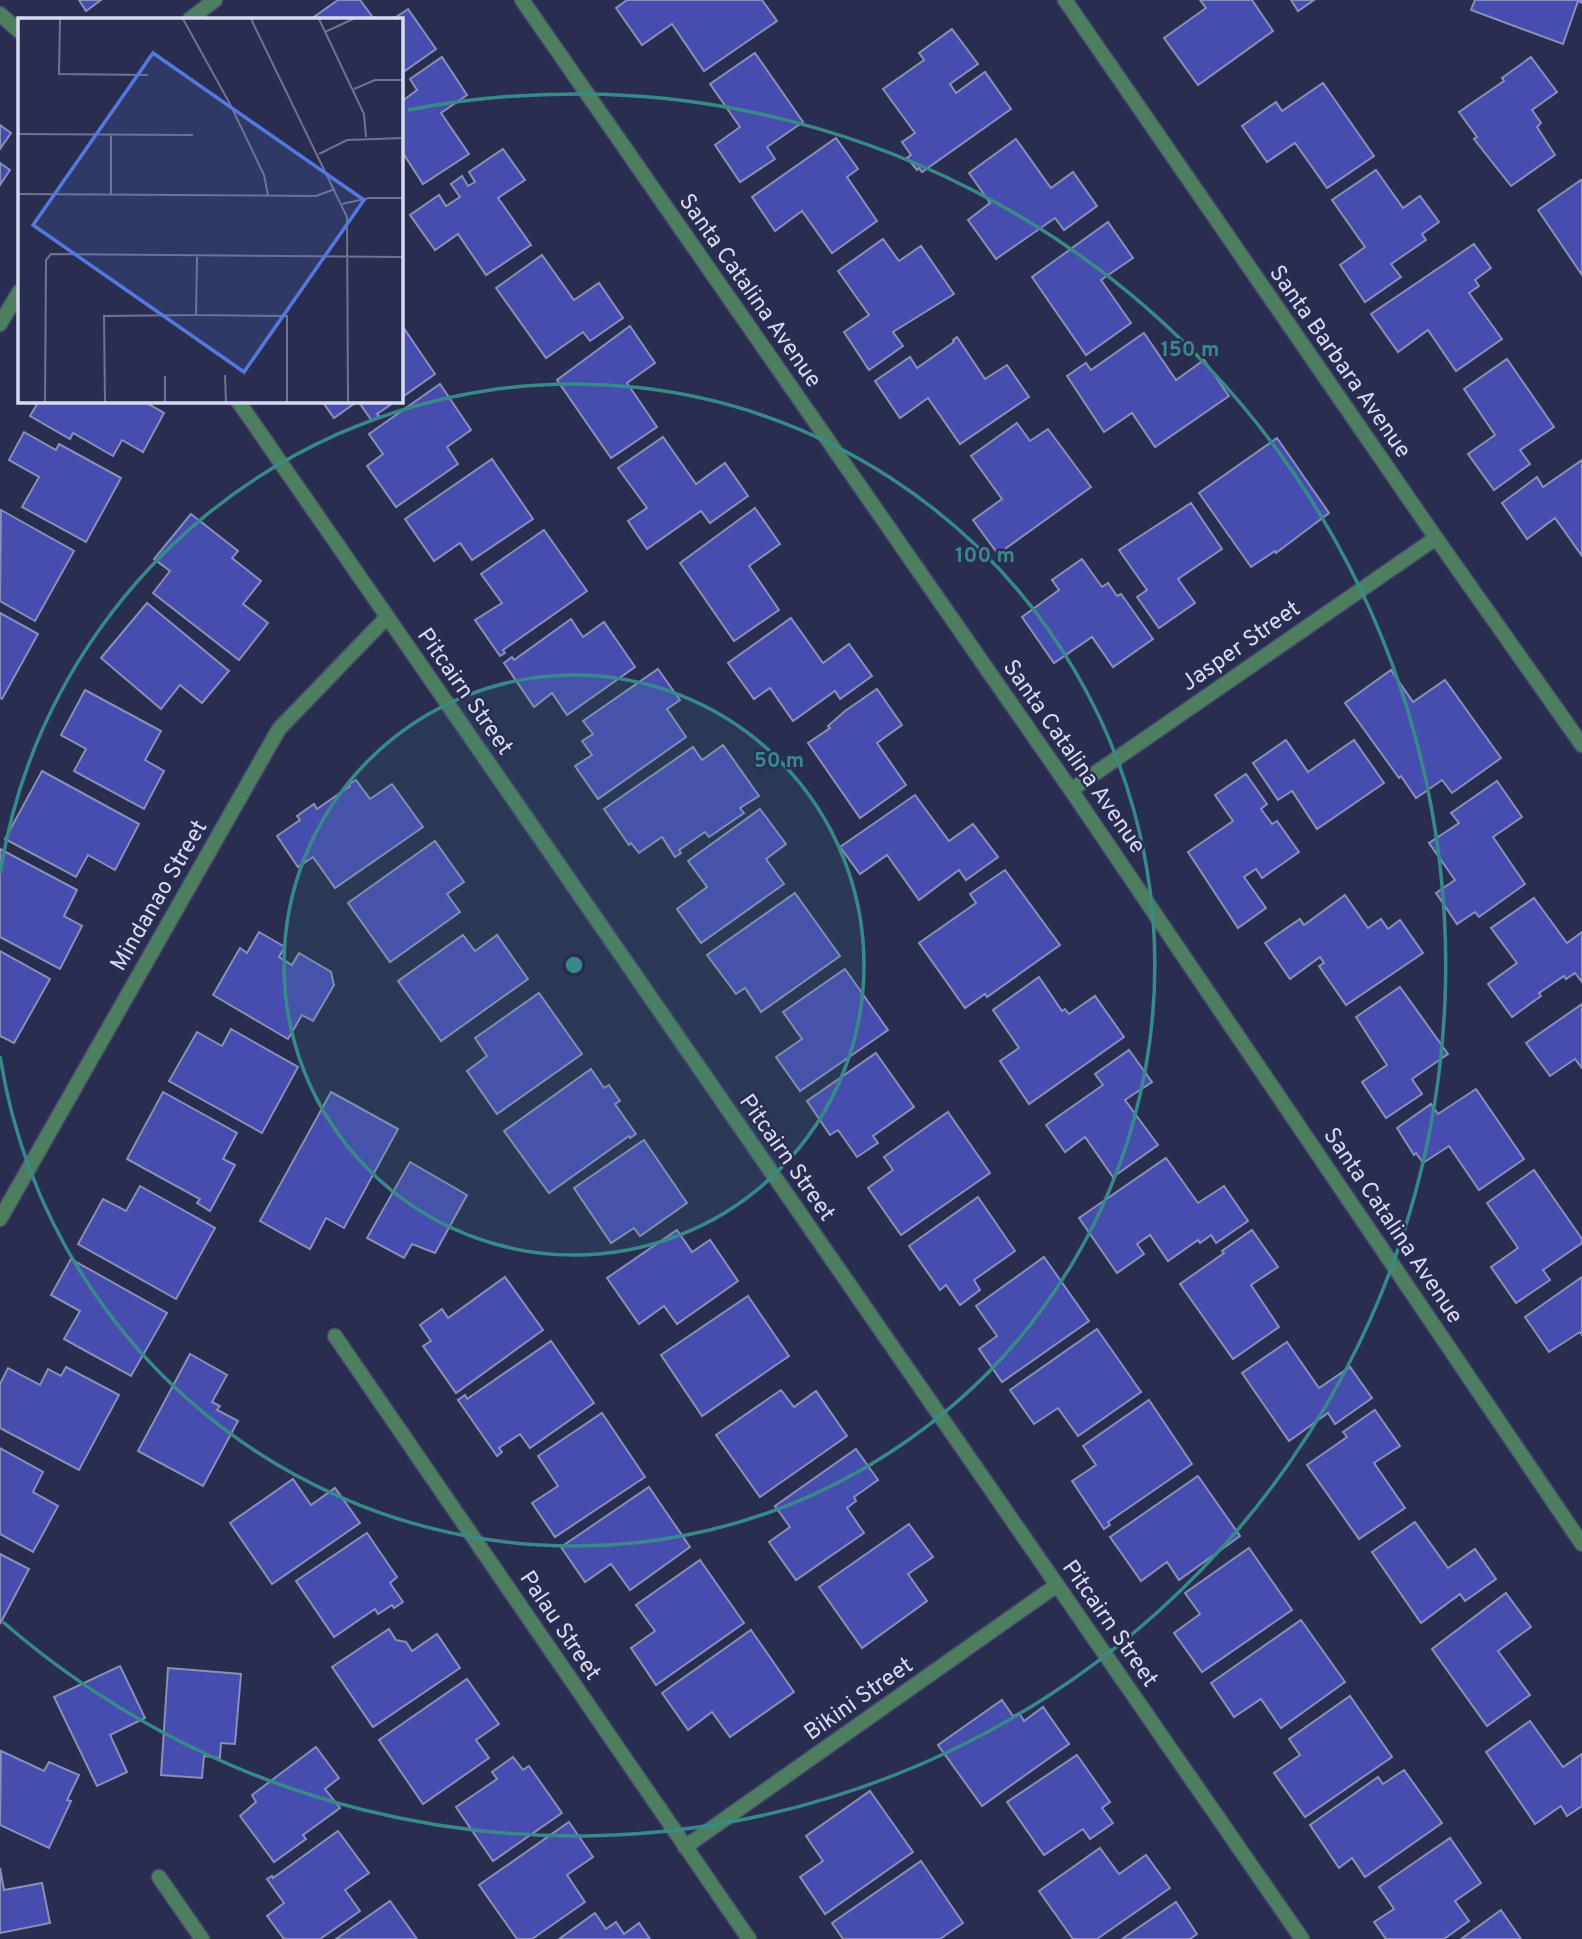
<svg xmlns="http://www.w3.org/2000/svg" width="1582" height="1939" viewBox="0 0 1582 1939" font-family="Overpass,sans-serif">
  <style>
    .building { fill: #474caf; stroke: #888fb8; stroke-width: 2 }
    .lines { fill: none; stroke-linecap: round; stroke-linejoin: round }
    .street-casing { stroke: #454a6a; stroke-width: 17 }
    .street { stroke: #4e7e60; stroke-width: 14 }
    .ring { fill: none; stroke: #378a88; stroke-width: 3.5 }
    .labels { text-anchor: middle; stroke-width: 5; stroke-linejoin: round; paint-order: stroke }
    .street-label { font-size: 23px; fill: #d7dbf2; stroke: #292e50 }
    .inset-road { fill: none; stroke: #6f7391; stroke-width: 2 }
    .view { fill: #5578e0; fill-opacity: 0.15; stroke: #5578e0; stroke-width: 3.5 }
    .inset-edge { fill: none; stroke: #d7dbf2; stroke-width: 3.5 }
    .centre { fill: #378a88; stroke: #292e50; stroke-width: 3.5 }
    .ring-label { font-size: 21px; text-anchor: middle; font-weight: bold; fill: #378a88; stroke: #292e50; stroke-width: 5; stroke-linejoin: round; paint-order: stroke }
  </style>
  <rect width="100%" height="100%" fill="#292e50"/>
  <g class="building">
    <polygon points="79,0 101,0 86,11"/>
    <polygon points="338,0 360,0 374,19 311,19"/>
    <polygon points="627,0 762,0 777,21 704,71 672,24 642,45 616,8"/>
    <polygon points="1200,0 1252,0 1273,31 1198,85 1164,38 1206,8"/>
    <polygon points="1291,0 1314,0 1298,11"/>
    <polygon points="1475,0 1582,0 1582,3 1578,1 1563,44 1471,10"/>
    <polygon points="408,9 436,49 402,73 401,19 393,19"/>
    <polygon points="952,29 978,64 950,84 956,93 985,72 1011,109 922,172 919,168 917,170 907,158 911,155 902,142 915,133 883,89 924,60 919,53"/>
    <polygon points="755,53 803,122 767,147 775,159 740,182 715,145 740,127 710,84"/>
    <polygon points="442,57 467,95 441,113 469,154 423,184 401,150 401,102 417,90 410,79"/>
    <polygon points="1531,57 1557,92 1532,110 1541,123 1537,127 1555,155 1511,186 1474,139 1477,137 1459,112 1504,81 1502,78"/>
    <polygon points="1323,83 1374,156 1327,188 1295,143 1267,162 1242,126 1276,102 1282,111"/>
    <polygon points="0,125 11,133 0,149"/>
    <polygon points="836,138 858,169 847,177 877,221 832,253 802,211 775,231 752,197"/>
    <polygon points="1016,139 1051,188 1073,172 1097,206 1064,230 1055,218 996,259 968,220 990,203 969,173"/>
    <polygon points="503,149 525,180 498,198 531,245 486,275 458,234 435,250 410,215 439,195 446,206 460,197 451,184 462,176 468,186 475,182 469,172"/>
    <polygon points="0,163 10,170 0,185"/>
    <polygon points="1376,170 1403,208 1420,196 1439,222 1422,234 1426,240 1391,264 1401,277 1365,302 1340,265 1365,247 1332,200"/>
    <polygon points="1581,180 1582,182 1582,275 1538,210"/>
    <polygon points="1108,222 1133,258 1101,280 1131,323 1086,355 1032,277"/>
    <polygon points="883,239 899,261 921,246 954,294 893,332 903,346 869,370 844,332 869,315 838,271"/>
    <polygon points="1474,244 1491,268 1475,280 1479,286 1469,293 1502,339 1456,371 1428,330 1398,352 1371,314"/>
    <polygon points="542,255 574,300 599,283 623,318 590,341 583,332 546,358 496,288"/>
    <polygon points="401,324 435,374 401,398"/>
    <polygon points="630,326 655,363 627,383 657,427 611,458 557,380"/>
    <polygon points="1144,333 1176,380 1204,360 1229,396 1155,447 1132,413 1104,432 1067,376 1086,363 1091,370"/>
    <polygon points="957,337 985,379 1007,365 1029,397 960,444 928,398 900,418 875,381 910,357 917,368 954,342 953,340"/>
    <polygon points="1507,359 1554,427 1520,450 1530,464 1494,490 1468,454 1495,435 1464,389"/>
    <polygon points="440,384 471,430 447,447 458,464 396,507 367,466 383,454 369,434"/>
    <polygon points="39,401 143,401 164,413 143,452 122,440 113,456 73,433 70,439 30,416"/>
    <polygon points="322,401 396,401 377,414 379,416 372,421 358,401 334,418"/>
    <polygon points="1017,423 1030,441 1048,429 1091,487 998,554 973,520 1002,499 971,456"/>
    <polygon points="24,432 56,450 59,444 121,478 86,542 22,507 39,477 9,460"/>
    <polygon points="663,437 696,484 725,463 748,496 710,523 701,511 647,549 628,521 647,508 618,468"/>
    <polygon points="1277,438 1329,513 1276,553 1275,551 1251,567 1199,493"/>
    <polygon points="492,459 533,519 472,560 460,543 434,561 405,519"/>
    <polygon points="1582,460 1582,556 1555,518 1527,539 1502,503 1537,477 1543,487"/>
    <polygon points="1191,503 1222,549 1178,579 1195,603 1159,628 1137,597 1147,590 1119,550"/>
    <polygon points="755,508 780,544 749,566 779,610 734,641 680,563"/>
    <polygon points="1,510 74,551 35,621 0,601"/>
    <polygon points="191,514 238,551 232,558 261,581 243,604 268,623 239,660 153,593 170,571 154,559"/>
    <polygon points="544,530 587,591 503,650 505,653 500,656 475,620 502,603 481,574"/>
    <polygon points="1082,559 1102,587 1108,583 1117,596 1121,594 1153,639 1113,667 1092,637 1054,663 1022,617 1059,590 1052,580"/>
    <polygon points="147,603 229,671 202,703 180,685 161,709 101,658"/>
    <polygon points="0,613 38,634 2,699 0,698"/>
    <polygon points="791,618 823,663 849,644 872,676 840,699 835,691 793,721 770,688 754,699 728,663"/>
    <polygon points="571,619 583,637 604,622 635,667 567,715 552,693 534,707 504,663 512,657 514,660"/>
    <polygon points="658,669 680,700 667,709 686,737 598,799 575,766 592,755 582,741 593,734 583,721"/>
    <polygon points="1391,670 1413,702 1445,680 1501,758 1452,793 1442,780 1416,798 1401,776 1399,778 1345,703"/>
    <polygon points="877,689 902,725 877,743 906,785 860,818 808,743 830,728 828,726 845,711"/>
    <polygon points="85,690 161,731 145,760 164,771 144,809 74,771 86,749 61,735"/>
    <polygon points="1286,740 1308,772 1354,740 1384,783 1317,829 1292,791 1278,800 1253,763"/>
    <polygon points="723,745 759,796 740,808 744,813 709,837 705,832 679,850 681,853 675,857 662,837 639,853 631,843 629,845 604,809 693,747 702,760"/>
    <polygon points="42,771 139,824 115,870 88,855 76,877 5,839"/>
    <polygon points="1246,774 1267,804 1261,809 1272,824 1277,821 1299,852 1262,878 1256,869 1244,877 1266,908 1238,928 1188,852 1233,821 1215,795"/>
    <polygon points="356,780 370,799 392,784 423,827 335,888 313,857 298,867 277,836 300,820 297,816 314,804 317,809 350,786 349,784"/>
    <polygon points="1497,781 1522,817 1493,837 1525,884 1479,917 1475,912 1457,924 1436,893 1455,880 1429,843 1459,823 1451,813"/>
    <polygon points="915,795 949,841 973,824 998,857 966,880 959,870 919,900 887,855 860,874 840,847"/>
    <polygon points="760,809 786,844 766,859 784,884 701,943 677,909 707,887 688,861"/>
    <polygon points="435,841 464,882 447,894 460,912 390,962 348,903"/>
    <polygon points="0,849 77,890 64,916 82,926 60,969 0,937"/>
    <polygon points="1005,870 1060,945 987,997 985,994 965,1008 919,943 976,903 970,894"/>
    <polygon points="795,893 840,956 761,1012 745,988 736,994 707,955"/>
    <polygon points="1345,895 1368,928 1381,919 1388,929 1400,920 1423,953 1346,1005 1319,966 1324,963 1320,957 1290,979 1265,943 1300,919 1304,925"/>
    <polygon points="1534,898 1567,943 1582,932 1582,982 1575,973 1566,979 1564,976 1539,993 1541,996 1512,1017 1488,984 1517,963 1491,928"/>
    <polygon points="259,932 285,947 279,957 292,965 299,953 331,972 334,985 313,1021 302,1015 288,1039 213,995 240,948 247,953"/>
    <polygon points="463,935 475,951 497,935 528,979 441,1041 398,981"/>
    <polygon points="0,951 50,979 14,1043 0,1036"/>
    <polygon points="845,969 888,1030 800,1091 776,1057 802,1039 783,1012"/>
    <polygon points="1039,977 1062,1011 1065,1009 1069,1014 1095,996 1124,1037 1029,1104 1000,1061 1019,1048 993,1010"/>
    <polygon points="1400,987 1448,1054 1412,1079 1422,1094 1386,1118 1362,1082 1387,1065 1356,1017"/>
    <polygon points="539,993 582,1054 497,1114 467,1071 487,1056 475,1038"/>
    <polygon points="1582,1004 1582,1068 1575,1059 1550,1076 1526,1043"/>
    <polygon points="231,1029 298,1067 262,1133 169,1081 197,1032 222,1046"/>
    <polygon points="1129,1050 1152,1082 1125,1100 1158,1145 1113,1177 1085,1137 1065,1152 1046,1125 1103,1085 1095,1074"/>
    <polygon points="876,1053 914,1107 873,1136 878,1143 857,1157 838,1130 830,1135 807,1101"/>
    <polygon points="591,1069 604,1088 609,1085 620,1101 615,1104 636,1134 630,1138 629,1136 549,1193 504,1131"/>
    <polygon points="1476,1089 1524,1159 1479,1190 1449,1146 1423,1163 1416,1153 1414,1155 1397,1128 1431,1104 1438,1114"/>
    <polygon points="163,1092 237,1133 223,1159 235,1165 210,1211 197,1203 200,1199 127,1159"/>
    <polygon points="331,1092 398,1129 344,1228 326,1218 310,1249 260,1221"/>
    <polygon points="948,1112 990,1173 901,1235 868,1188 893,1170 884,1157"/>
    <polygon points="644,1140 687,1203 640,1236 634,1228 611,1243 574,1188"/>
    <polygon points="1166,1158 1198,1203 1224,1186 1248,1221 1216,1243 1211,1235 1200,1243 1198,1240 1168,1261 1150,1235 1137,1244 1144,1254 1117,1273 1079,1218"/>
    <polygon points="410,1162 467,1195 435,1253 412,1244 404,1258 367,1238"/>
    <polygon points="1534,1170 1582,1239 1582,1243 1543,1270 1550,1280 1516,1303 1491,1267 1518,1248 1487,1203"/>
    <polygon points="140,1186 215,1228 176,1299 78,1244 103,1199 126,1211"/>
    <polygon points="978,1197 1015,1251 974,1280 980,1290 960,1305 946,1285 940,1290 909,1246"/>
    <polygon points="677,1230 692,1252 710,1240 738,1281 677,1324 664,1306 639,1324 607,1278"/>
    <polygon points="1252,1230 1278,1267 1251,1285 1279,1327 1233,1359 1180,1284 1224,1253 1222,1251"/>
    <polygon points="1044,1257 1089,1321 1002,1382 979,1349 997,1336 976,1306"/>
    <polygon points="71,1259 167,1313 131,1376 64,1339 80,1311 51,1295"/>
    <polygon points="505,1277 543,1330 456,1393 423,1346 431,1341 420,1325 442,1309 448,1318"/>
    <polygon points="1582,1277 1582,1335 1580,1332 1549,1352 1525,1317"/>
    <polygon points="748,1296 789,1356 702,1416 661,1355"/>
    <polygon points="1097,1329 1141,1392 1078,1436 1058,1408 1034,1424 1010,1390"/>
    <polygon points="551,1341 594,1403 530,1448 520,1434 499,1448 502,1452 497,1456 458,1400 465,1395 467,1399"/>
    <polygon points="1287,1342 1319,1388 1350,1367 1372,1398 1335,1424 1328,1413 1289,1441 1242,1373"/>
    <polygon points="190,1354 227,1375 212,1402 220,1406 217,1410 238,1421 203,1486 138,1451"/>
    <polygon points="66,1367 119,1395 79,1470 0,1428 0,1384 8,1368 40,1385 48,1369 61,1376"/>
    <polygon points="781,1390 794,1407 816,1391 847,1436 760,1497 716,1435"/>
    <polygon points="1149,1400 1192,1464 1108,1522 1110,1525 1104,1529 1072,1481 1096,1465 1083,1446"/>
    <polygon points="1375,1410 1400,1446 1374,1463 1405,1508 1359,1539 1307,1465 1347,1437 1343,1432"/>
    <polygon points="602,1413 645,1477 555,1537 532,1503 558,1486 538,1456"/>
    <polygon points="0,1448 43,1472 33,1492 58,1506 33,1552 0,1534"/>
    <polygon points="856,1449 878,1480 854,1497 856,1501 847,1508 864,1533 796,1580 769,1542 790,1527 775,1506"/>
    <polygon points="1198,1476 1240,1536 1179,1580 1167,1562 1141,1581 1110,1537"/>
    <polygon points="293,1479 311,1505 335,1488 360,1523 272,1584 230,1523"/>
    <polygon points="649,1487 690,1547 630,1590 611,1564 585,1582 561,1547"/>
    <polygon points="1415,1522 1448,1568 1475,1549 1496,1579 1465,1601 1460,1594 1421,1623 1372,1552"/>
    <polygon points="909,1524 933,1557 908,1574 927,1601 862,1648 819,1587"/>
    <polygon points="367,1533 397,1577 390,1583 403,1602 394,1608 392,1605 378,1614 375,1609 334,1637 296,1581"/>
    <polygon points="1249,1548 1292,1610 1202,1672 1174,1633 1200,1614 1185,1593"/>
    <polygon points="0,1554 29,1569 0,1624"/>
    <polygon points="700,1560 744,1623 656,1685 631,1648 655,1631 636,1605"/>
    <polygon points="1506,1593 1531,1627 1498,1651 1530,1695 1487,1726 1432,1649"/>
    <polygon points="1301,1620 1345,1682 1281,1728 1261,1699 1234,1717 1211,1683"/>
    <polygon points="389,1629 396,1640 406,1642 412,1651 437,1634 460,1668 373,1727 332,1667"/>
    <polygon points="751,1630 794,1692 730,1737 712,1712 688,1730 662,1693"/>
    <polygon points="120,1666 145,1718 110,1735 127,1772 97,1786 54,1697"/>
    <polygon points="168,1668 241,1674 235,1744 221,1743 220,1758 204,1756 202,1778 161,1775"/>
    <polygon points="467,1679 499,1724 476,1740 489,1758 423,1804 379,1740"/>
    <polygon points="1350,1696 1392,1757 1305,1817 1274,1773 1300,1755 1289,1739"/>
    <polygon points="1002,1700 1013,1716 1019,1713 1024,1721 1043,1707 1069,1744 982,1806 938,1745"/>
    <polygon points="1530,1721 1563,1767 1582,1754 1582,1806 1567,1816 1561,1806 1535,1824 1486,1752"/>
    <polygon points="316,1747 339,1778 325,1789 340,1808 303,1835 306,1839 274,1862 240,1816 256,1802 252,1795"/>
    <polygon points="1,1751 44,1771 49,1762 79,1775 67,1800 71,1801 49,1848 0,1825"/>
    <polygon points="1077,1755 1110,1802 1102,1808 1113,1823 1090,1839 1083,1829 1044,1855 1007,1802"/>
    <polygon points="513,1757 523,1770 529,1766 562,1813 493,1861 456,1807 497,1779 492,1772"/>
    <polygon points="1404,1770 1442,1823 1365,1877 1352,1858 1339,1868 1310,1825 1378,1777 1383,1784"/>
    <polygon points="870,1791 913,1852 825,1914 800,1877 823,1861 806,1836"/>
    <polygon points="569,1822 593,1857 567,1875 585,1902 532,1939 517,1939 479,1885"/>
    <polygon points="338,1831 369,1873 345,1890 360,1911 320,1939 284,1939 267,1916 284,1903 267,1879 272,1876 273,1878"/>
    <polygon points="1450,1838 1481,1883 1455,1901 1469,1921 1444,1939 1386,1939 1374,1922 1394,1909 1379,1887"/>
    <polygon points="1100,1848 1119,1874 1146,1855 1170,1888 1097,1939 1073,1939 1039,1891"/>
    <polygon points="921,1861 963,1923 940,1939 843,1939 832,1923"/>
    <polygon points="0,1868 4,1890 42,1883 50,1923 0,1933"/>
    <polygon points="390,1901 417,1939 336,1939"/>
    <polygon points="1176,1902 1197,1934 1190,1939 1122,1939"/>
    <polygon points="1501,1910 1521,1939 1461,1939"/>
    <polygon points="595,1913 606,1929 616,1922 624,1934 639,1923 650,1939 559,1939"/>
  </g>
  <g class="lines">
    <defs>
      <g id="street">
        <polyline points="522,0 1071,790 1582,1544"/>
        <polyline points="1065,0 1436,538 1582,745"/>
        <polyline points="0,14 19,31"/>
        <polyline points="190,19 215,0"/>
        <polyline points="0,324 19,292"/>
        <polyline points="238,401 1302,1939"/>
        <polyline points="1071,790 1436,538"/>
        <polyline points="0,1219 279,729 387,617"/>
        <polyline points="335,1336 749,1939"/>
        <polyline points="685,1847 1057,1585"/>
        <polyline points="159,1877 202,1939"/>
      </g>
    </defs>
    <use href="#street" class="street-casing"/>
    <use href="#street" class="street"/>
  </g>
  <circle cx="574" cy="965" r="290" fill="#378a88" fill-opacity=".12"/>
  <g class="ring">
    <circle cx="574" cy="965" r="290"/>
    <path d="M0 874A581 581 0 1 1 0 1056"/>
    <path d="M408 110A871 871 0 1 1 3 1622"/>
  </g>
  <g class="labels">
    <g class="street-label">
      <text transform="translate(751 290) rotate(55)" y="8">Santa Catalina Avenue</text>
      <text transform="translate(1341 361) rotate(55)" y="8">Santa Barbara Avenue</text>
      <text transform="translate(1240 645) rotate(-35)" y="8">Jasper Street</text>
      <text transform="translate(466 691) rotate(55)" y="8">Pitcairn Street</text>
      <text transform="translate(1075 756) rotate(55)" y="8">Santa Catalina Avenue</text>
      <text transform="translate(158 895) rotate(-60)" y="8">Mindanao Street</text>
      <text transform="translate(788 1157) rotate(55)" y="8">Pitcairn Street</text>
      <text transform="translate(1394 1225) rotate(56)" y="8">Santa Catalina Avenue</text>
      <text transform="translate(1111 1623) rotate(55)" y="8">Pitcairn Street</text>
      <text transform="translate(561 1625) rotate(56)" y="8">Palau Street</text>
      <text transform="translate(858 1698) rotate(-35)" y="8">Bikini Street</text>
    </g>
  </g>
  <g transform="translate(18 18)">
    <rect width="385" height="385" fill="#292e50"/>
    <path class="inset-road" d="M42,1l-1,55 89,1M165,1l47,85 34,71 4,20M233,1l96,198 1,185M301,1l45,95 2,23M307,14l28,-13M336,71l21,-9h28M0,116l175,1M93,116v60M301,136l28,-14 56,-2M0,176l298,2 19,-7M324,186l27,-6h34M178,297l1,-58M207,357l1,27M27,384l1,-142 5,-6 352,3M87,384l-1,-86 92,-1 91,1v86M147,384v-26"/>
    <path class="view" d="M135,35l211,147 -120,172 -211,-147z"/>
    <rect width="385" height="385" class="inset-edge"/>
  </g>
  <circle cx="574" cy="965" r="10" class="centre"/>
  <g class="ring-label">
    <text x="1190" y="356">150 m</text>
    <text x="985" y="562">100 m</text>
    <text x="779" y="767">50 m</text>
  </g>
</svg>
